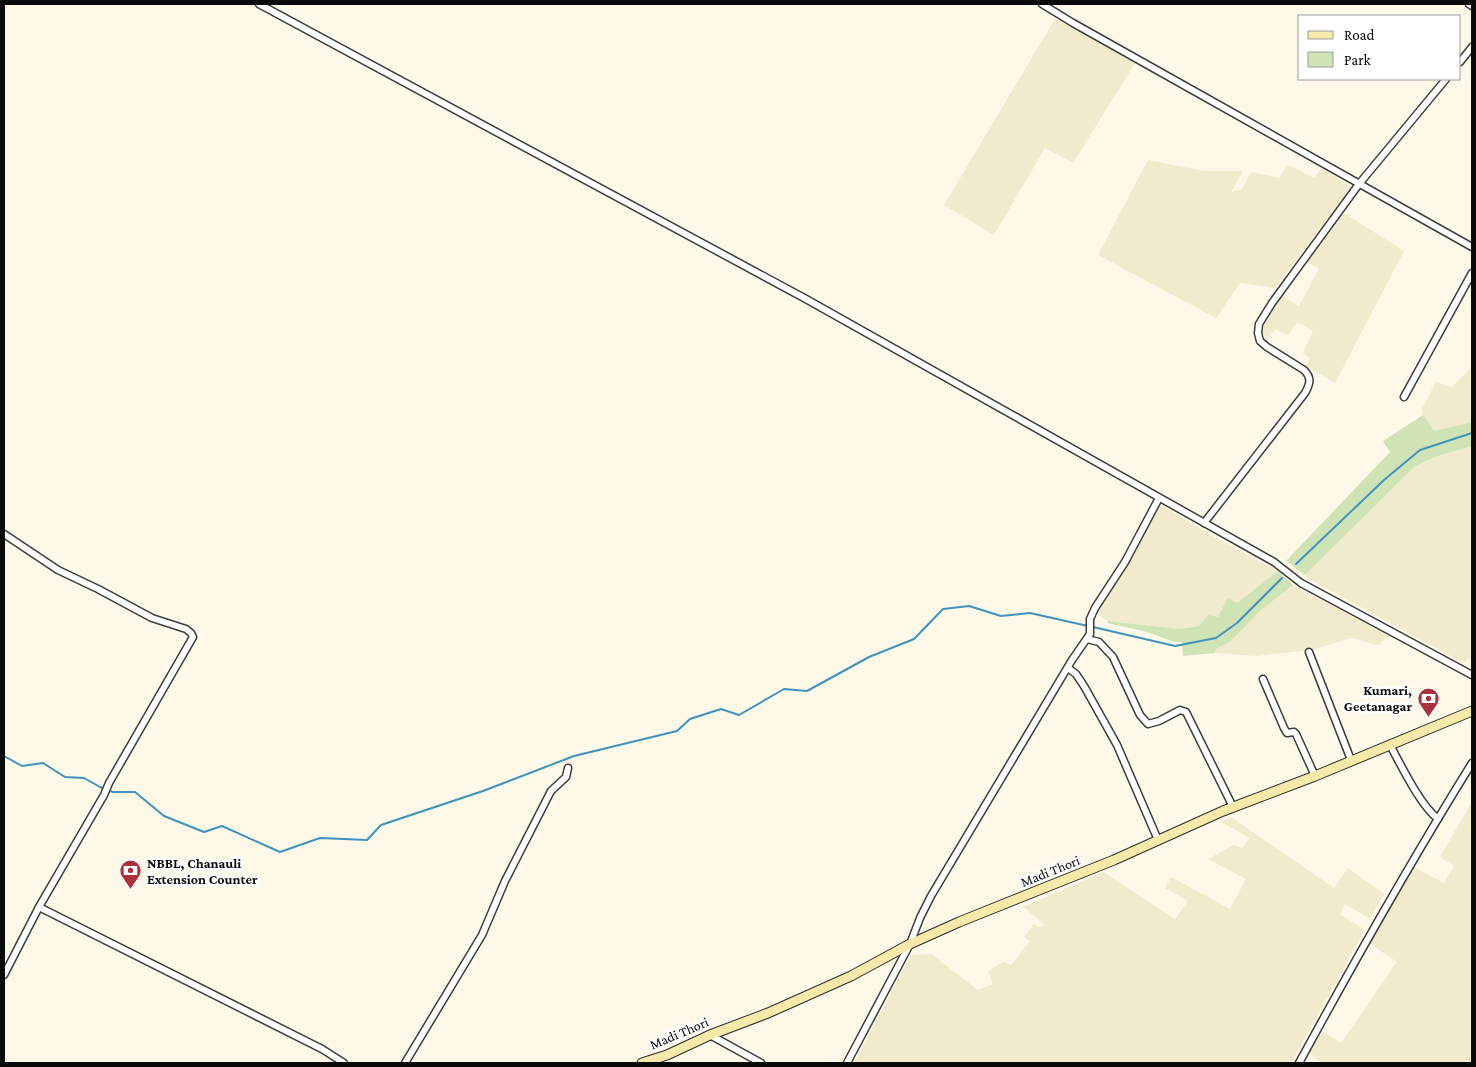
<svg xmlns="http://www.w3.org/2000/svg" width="1476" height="1067" viewBox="0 0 1476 1067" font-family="'Crimson Pro',serif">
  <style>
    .farmland { fill: #efebcc }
    .green { fill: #cfe3b6 }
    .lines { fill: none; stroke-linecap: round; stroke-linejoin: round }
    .stream { stroke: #4192be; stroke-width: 2 }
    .street-casing { stroke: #3d3d3d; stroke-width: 9 }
    .secondary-casing { stroke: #2c2c2c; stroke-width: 11 }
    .street { stroke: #fff; stroke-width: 6 }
    .secondary { stroke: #f6eaaa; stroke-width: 9 }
    .labels { text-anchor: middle; stroke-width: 5; stroke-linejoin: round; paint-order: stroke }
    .poi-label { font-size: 14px; font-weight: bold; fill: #0a0a0a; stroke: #fff; text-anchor: end }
    .street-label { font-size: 14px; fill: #0a0a0a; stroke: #fff }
  </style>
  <rect width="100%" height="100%" fill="#fdf8e8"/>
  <g class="farmland">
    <polygon points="1055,19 1135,63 1073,163 1045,148 994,235 944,205"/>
    <polygon points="1148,160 1204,171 1243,171 1231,192 1242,189 1251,172 1279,178 1288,165 1314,178 1322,168 1351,187 1275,288 1240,283 1216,318 1098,255"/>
    <polygon points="1344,213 1404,251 1335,383 1306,366 1310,358 1303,353 1313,331 1297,322 1288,335 1275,329 1267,341 1262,331 1264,322 1282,296 1299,306 1319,269 1307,262"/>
    <polygon points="1472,367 1472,422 1434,431 1423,415 1422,409 1436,382 1452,387"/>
    <polygon points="1472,446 1472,656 1463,663 1311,580 1305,575 1415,466 1438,456"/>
    <polygon points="1159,504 1232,547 1278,571 1218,618 1208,615 1199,626 1179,629 1108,621 1098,615 1099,609"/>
    <polygon points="1293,585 1389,636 1379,645 1374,645 1358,639 1351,638 1312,650 1257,656 1214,653 1217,648 1230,642 1260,611"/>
    <polygon points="1472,802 1472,1063 1322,1063 1309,1053 1322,1031 1341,1043 1397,962 1369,943 1414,867 1444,883 1454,866 1440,857"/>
    <polygon points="1231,817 1334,888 1348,868 1384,894 1370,919 1345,904 1340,914 1365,930 1291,1063 854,1063 911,955 931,954 978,990 993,984 988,971 1003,962 1011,965 1030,941 1024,937 1034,924 1038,927 1045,925 1023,907 1103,872 1175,919 1188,901 1165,888 1171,877 1230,909 1246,879 1208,859 1234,845 1242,848 1250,838 1221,822"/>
  </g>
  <g class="green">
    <polygon points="1423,415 1434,431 1472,422 1472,446 1438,456 1415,466 1305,575 1286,561 1390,452 1383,441"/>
    <polygon points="1278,571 1293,585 1260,611 1230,642 1217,648 1214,653 1183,656 1182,642 1174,642 1147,632 1107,623 1108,621 1179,629 1199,626 1208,615 1218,617 1228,598 1237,603"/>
  </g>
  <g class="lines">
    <g class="stream">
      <polyline points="1296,564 1384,480 1420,450 1472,433"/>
      <polyline points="1093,627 1175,646 1216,638 1237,623 1282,578"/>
      <polyline points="4,756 22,766 43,763 65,777 84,778 100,787 113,792 135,792 164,816 204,832 222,826 280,852 320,838 367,840 381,825 483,791 574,756 677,731 690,719 721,709 739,715 784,689 807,691 869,657 914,639 943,609 969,606 1001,616 1030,613 1088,626"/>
    </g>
    <defs>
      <g id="street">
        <polyline points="259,4 806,299 1274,562 1301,583 1472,675"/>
        <polyline points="1042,4 1073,23 1472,247"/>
        <polyline points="1469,4 1472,6"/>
        <polyline points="1460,62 1472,47"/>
        <polyline points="1404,397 1472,273"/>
        <path d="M1204,523l101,-130c5,-9 7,-15 -1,-23l-37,-23 -7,-6 -2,-8 1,-9 13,-21 87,-119 87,-105"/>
        <polyline points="4,534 58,570 98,589 152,618 186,629 191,633 193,637 109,783 104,795 39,907 4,975"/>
        <polyline points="1087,639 1099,642 1113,657 1140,715 1148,724 1159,721 1180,710 1186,712 1233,807"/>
        <polyline points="1309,652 1351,760"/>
        <polyline points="1068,668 1076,674 1084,686 1117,745 1158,840"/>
        <polyline points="1263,679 1284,728 1287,733 1294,732 1296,734 1315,776"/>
        <path d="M1390,745c11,20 30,60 48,74"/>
        <polyline points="39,907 322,1049 344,1063"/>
        <polyline points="710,1035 761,1063"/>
        <polyline points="405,1063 482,935 505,881 551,791 566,777 568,768"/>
        <polyline points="847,1063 910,944 920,918 931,896 1072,660 1090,634 1090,619 1095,608 1125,562 1159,498"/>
        <path d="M1299,1063c55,-101 112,-202 173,-300"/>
      </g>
      <polyline id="secondary" points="642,1063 667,1055 710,1035 768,1013 851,976 910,944 959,922 1114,860 1223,811 1315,776 1472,711"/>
    </defs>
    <use href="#street" class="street-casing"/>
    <use href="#secondary" class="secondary-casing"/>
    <use href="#street" class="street"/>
    <use href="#secondary" class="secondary"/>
  </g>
  <defs>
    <symbol id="bank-pin" viewBox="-11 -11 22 30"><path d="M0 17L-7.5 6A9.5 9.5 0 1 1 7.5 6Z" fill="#aa313d" stroke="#fff"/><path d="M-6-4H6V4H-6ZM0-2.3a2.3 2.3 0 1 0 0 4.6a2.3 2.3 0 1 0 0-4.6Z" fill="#fff"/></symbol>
  </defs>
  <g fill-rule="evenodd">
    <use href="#bank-pin" x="1416" y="686" width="25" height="34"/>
    <use href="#bank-pin" x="118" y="858" width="25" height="34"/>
  </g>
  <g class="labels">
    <g class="poi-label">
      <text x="1412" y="695">Kumari,<tspan x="1412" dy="16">Geetanagar</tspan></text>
      <text x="147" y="868" text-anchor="start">NBBL, Chanauli<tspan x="147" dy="16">Extension Counter</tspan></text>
    </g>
    <g class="street-label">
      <text transform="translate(1050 871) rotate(-22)" y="5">Madi Thori</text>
      <text transform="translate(679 1033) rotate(-23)" y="5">Madi Thori</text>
    </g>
  </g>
  <rect width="1476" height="1067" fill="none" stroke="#0a0a0a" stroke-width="10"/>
  <rect x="1298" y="15" width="162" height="65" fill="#ffffff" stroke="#9d9d9d"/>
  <rect x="1308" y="31" width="25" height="8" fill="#f6eaaa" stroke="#9d9d9d"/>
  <text x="1344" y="40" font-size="15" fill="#0a0a0a">Road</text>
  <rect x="1308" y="52" width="25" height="15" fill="#cfe3b6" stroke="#9d9d9d"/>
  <text x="1344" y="65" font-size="15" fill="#0a0a0a">Park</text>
</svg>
